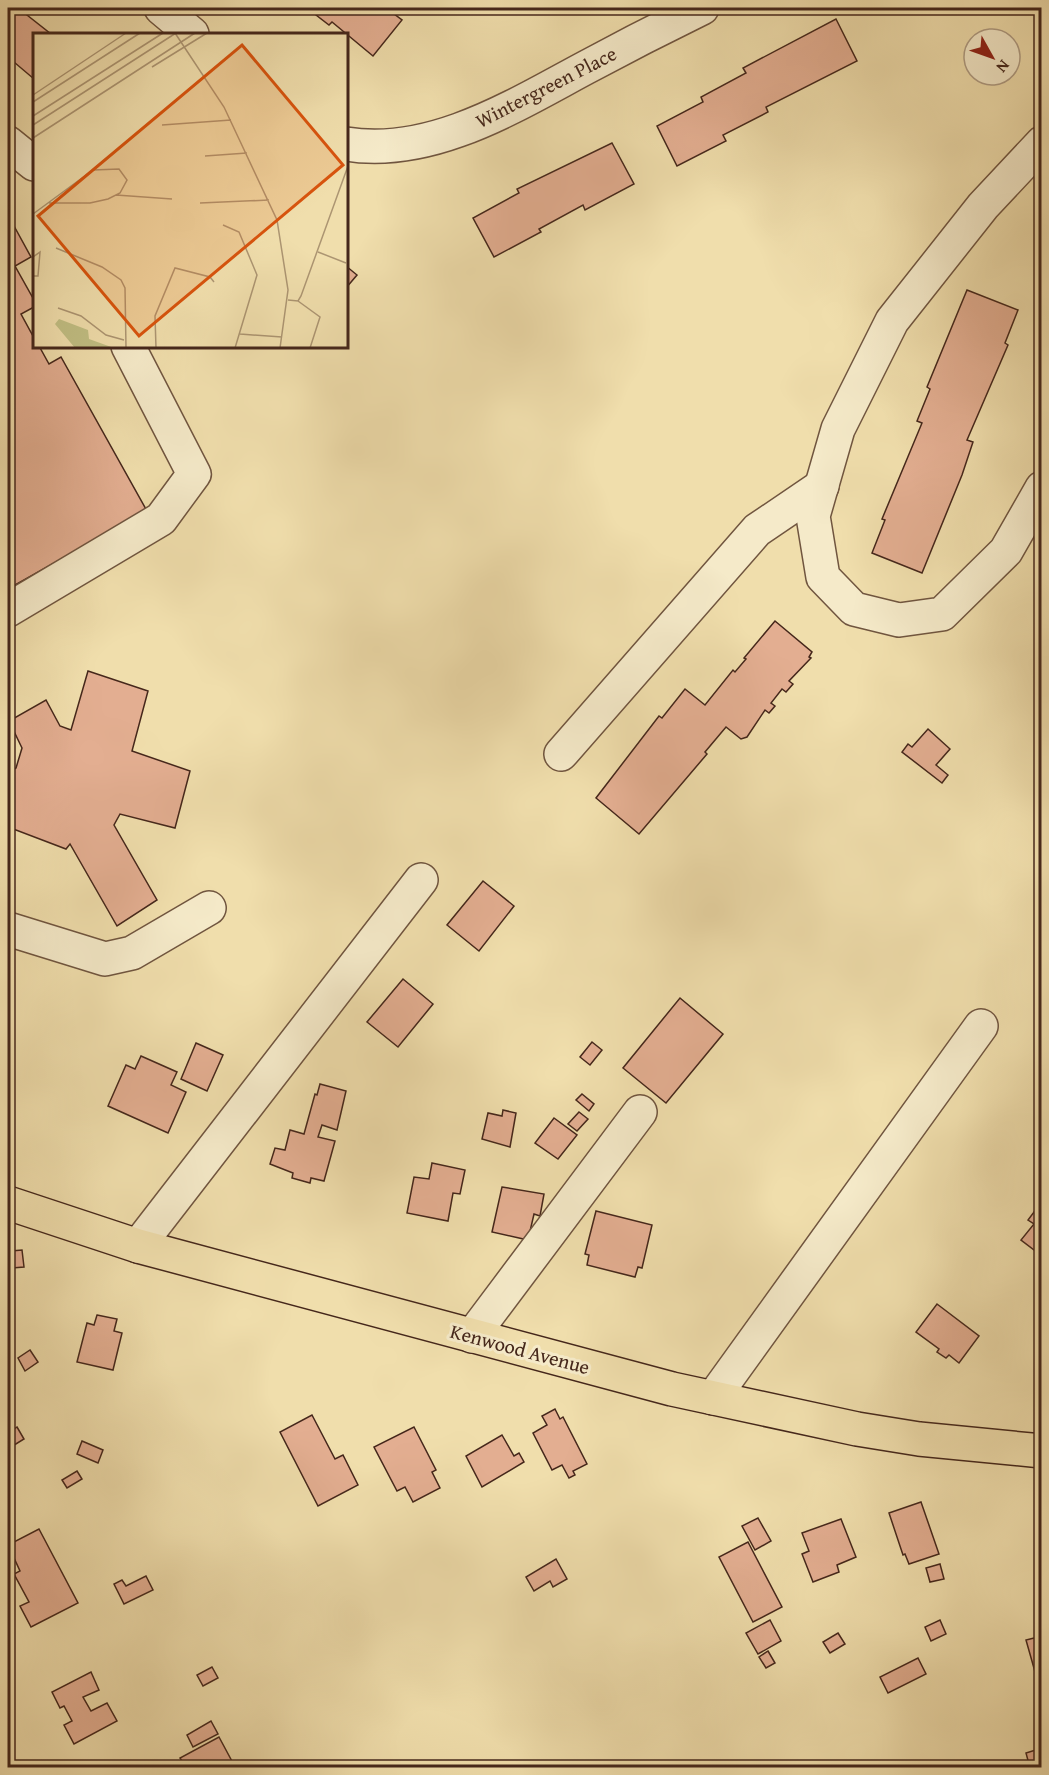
<svg xmlns="http://www.w3.org/2000/svg" width="1049" height="1775" viewBox="0 0 1049 1775" font-family="'Gentium Book Plus',serif">
  <style>
    .building { fill: #e3ae91; stroke: #45271b; stroke-width: 1.5 }
    .lines { fill: none; stroke-linecap: round; stroke-linejoin: round }
    .minor-casing { stroke: #70553f; stroke-width: 36 }
    .major-casing { stroke: #45271b; stroke-width: 36 }
    .minor { stroke: #f5eac9; stroke-width: 33 }
    .major { stroke: #f0deac; stroke-width: 33 }
    .labels { text-anchor: middle; stroke-width: 6; stroke-linejoin: round; paint-order: stroke }
    .street-label { font-size: 20px; fill: #45271b; stroke: #f5eac9 }
    .inset-road { fill: none; stroke: #ac9572; stroke-width: 1.5 }
    .view { fill: #d8540e; fill-opacity: 0.15; stroke: #d8540e; stroke-width: 3 }
    .inset-edge { fill: none; stroke: #45271b; stroke-width: 3 }
  </style>
  <rect width="100%" height="100%" fill="#f0deac"/>
  <filter id="stains"><feTurbulence type="fractalNoise" baseFrequency=".00333" numOctaves="4"/><feColorMatrix values="0 0 0 0 .2 0 0 0 0 .09 0 0 0 0 .02 0 0 0 .5 -.17"/></filter>
  <radialGradient id="worn" r=".72"><stop offset=".6" stop-color="#630" stop-opacity="0"/><stop offset="1" stop-color="#630" stop-opacity=".3"/></radialGradient>
  <g class="building">
    <polygon points="8,8 18,8 51,34 34,34 34,79 8,57"/>
    <polygon points="307,8 386,8 402,20 373,56 332,22 329,25"/>
    <polygon points="836,19 857,61 766,107 768,112 723,135 726,141 677,166 657,126 703,102 701,97 746,73 743,68"/>
    <polygon points="612,143 634,184 585,210 583,205 539,229 541,232 494,257 473,218 519,193 517,189"/>
    <polygon points="8,215 31,257 15,266 34,300 34,307 21,314 34,338 34,346 39,346 49,364 61,357 147,511 8,589"/>
    <polygon points="346,266 357,275 346,288"/>
    <polygon points="967,290 1018,310 1005,343 1008,345 967,440 973,442 962,475 922,573 872,553 885,520 882,519 922,423 917,421 930,389 927,387"/>
    <polygon points="775,621 812,652 809,657 811,658 789,681 793,684 786,692 782,689 771,703 775,706 769,713 765,710 747,737 741,739 726,727 705,752 707,754 639,834 596,798 659,716 662,718 685,689 705,705 733,670 735,672 746,659 744,658"/>
    <polygon points="88,671 148,691 132,751 190,771 175,828 120,814 114,825 157,900 117,926 70,844 66,849 8,827 8,773 16,768 22,748 9,721 46,700 60,726 71,730"/>
    <polygon points="928,729 950,749 936,765 948,775 942,783 902,752 908,744 912,747"/>
    <polygon points="483,881 514,906 479,951 447,925"/>
    <polygon points="403,979 433,1004 398,1047 367,1022"/>
    <polygon points="680,998 723,1034 666,1103 623,1068"/>
    <polygon points="592,1042 602,1050 590,1065 580,1057"/>
    <polygon points="196,1043 223,1055 207,1091 181,1079"/>
    <polygon points="141,1056 177,1072 171,1085 186,1092 168,1133 108,1106 126,1065 135,1069"/>
    <polygon points="320,1084 346,1091 337,1130 322,1125 318,1137 335,1141 324,1181 311,1178 310,1183 292,1178 293,1173 270,1164 275,1148 285,1150 290,1130 304,1134 315,1094 317,1095"/>
    <polygon points="582,1094 594,1104 589,1111 576,1100"/>
    <polygon points="503,1110 516,1113 510,1147 482,1139 488,1113 502,1116"/>
    <polygon points="579,1112 588,1119 577,1131 568,1124"/>
    <polygon points="554,1118 577,1135 558,1159 535,1143"/>
    <polygon points="432,1163 465,1170 460,1194 453,1193 448,1221 407,1213 414,1177 429,1179"/>
    <polygon points="502,1187 544,1194 540,1216 534,1214 528,1240 492,1232"/>
    <polygon points="1040,1204 1042,1205 1042,1256 1021,1240 1034,1224 1028,1220"/>
    <polygon points="596,1211 652,1225 642,1268 638,1267 635,1277 587,1265 589,1255 585,1254"/>
    <polygon points="22,1250 24,1267 12,1268 11,1251"/>
    <polygon points="937,1304 979,1336 959,1363 949,1355 946,1358 937,1352 939,1349 916,1332"/>
    <polygon points="97,1315 117,1319 114,1331 122,1333 113,1370 77,1362 87,1323 94,1325"/>
    <polygon points="30,1350 38,1362 25,1371 18,1358"/>
    <polygon points="555,1409 560,1419 563,1417 587,1464 573,1471 575,1475 569,1478 562,1465 552,1470 533,1433 547,1425 542,1416"/>
    <polygon points="312,1415 335,1459 343,1455 358,1485 318,1506 280,1432"/>
    <polygon points="17,1427 24,1439 11,1447 8,1433"/>
    <polygon points="414,1427 436,1470 432,1472 440,1488 413,1502 405,1487 397,1491 374,1447"/>
    <polygon points="502,1435 514,1456 519,1453 524,1462 482,1487 466,1456"/>
    <polygon points="82,1441 103,1450 98,1463 77,1454"/>
    <polygon points="77,1471 82,1479 67,1488 62,1480"/>
    <polygon points="921,1502 939,1554 909,1564 905,1554 903,1555 889,1513"/>
    <polygon points="758,1518 771,1541 755,1550 742,1526"/>
    <polygon points="841,1519 856,1557 837,1565 839,1572 813,1582 802,1554 809,1551 802,1533"/>
    <polygon points="39,1529 78,1603 31,1627 20,1606 29,1602 14,1574 20,1571 8,1545"/>
    <polygon points="748,1542 782,1607 753,1622 719,1557"/>
    <polygon points="556,1559 567,1579 553,1587 550,1581 534,1591 526,1577"/>
    <polygon points="940,1564 944,1579 930,1582 926,1568"/>
    <polygon points="146,1576 153,1590 124,1604 114,1584 122,1580 126,1586"/>
    <polygon points="770,1620 781,1641 758,1654 746,1633"/>
    <polygon points="940,1620 946,1634 931,1641 925,1627"/>
    <polygon points="838,1633 845,1644 830,1653 823,1642"/>
    <polygon points="1042,1636 1042,1685 1039,1686 1026,1640"/>
    <polygon points="768,1651 775,1663 766,1668 759,1657"/>
    <polygon points="918,1658 926,1674 888,1693 880,1677"/>
    <polygon points="212,1667 218,1678 203,1686 197,1675"/>
    <polygon points="91,1672 99,1690 83,1697 91,1711 107,1703 117,1721 74,1744 64,1725 72,1721 64,1706 60,1708 52,1692"/>
    <polygon points="211,1721 218,1734 193,1747 187,1735"/>
    <polygon points="219,1737 234,1765 229,1768 186,1768 180,1758"/>
    <polygon points="1042,1748 1042,1768 1030,1768 1026,1753"/>
  </g>
  <g class="lines">
    <defs>
      <g id="minor">
        <polyline points="161,8 192,34"/>
        <polyline points="8,143 34,164"/>
        <polyline points="1042,143 983,206 892,321 838,429 813,516 823,577 854,609 899,620 942,614 1006,551 1042,488"/>
        <path d="M346,144c85,14 168,-38 239,-76 39,-21 78,-41 117,-60"/>
        <polyline points="8,610 161,519 194,474 128,346"/>
        <polyline points="561,754 757,530 822,486"/>
        <polyline points="8,929 105,959 132,953 209,908"/>
        <polyline points="138,1246 421,880"/>
        <polyline points="472,1336 640,1112"/>
        <polyline points="713,1398 981,1026"/>
      </g>
      <polyline id="major" points="8,1203 138,1246 672,1389 857,1429 919,1439 1042,1451"/>
    </defs>
    <use href="#minor" class="minor-casing"/>
    <use href="#major" class="major-casing"/>
    <use href="#minor" class="minor"/>
    <use href="#major" class="major"/>
  </g>
  <g class="labels">
    <g class="street-label">
      <text transform="translate(546 87) rotate(-27)" y="7">Wintergreen Place</text>
      <text transform="translate(520 1349) rotate(15)" y="7">Kenwood Avenue</text>
    </g>
  </g>
  <g transform="translate(33 33)">
    <rect width="315" height="315" fill="#f0deac"/>
    <path d="M26,286l29,11 1,9 25,9h-39l-20,-24z" fill="#c1bf84"/>
    <path class="inset-road" d="M142,0l49,74 53,113 11,70 -8,58M119,34l55,-34M0,62l93,-62M0,69l107,-69M0,83l130,-83M0,92l143,-92M129,92l69,-5M0,105l162,-105M172,123l42,-3M83,162l56,4M167,170l69,-3M0,181l34,-25 26,-19 26,-1 8,11 -7,13 -12,6 -18,4h-41M190,192l16,7 18,43 -22,73M23,215l46,19 19,13 4,8 1,60M285,219l28,11M0,224l7,-5 -2,24h-5M255,267l10,1 3,-5 47,-130M265,268l22,16 -10,31M25,275l23,8 25,19 18,5M207,301l42,3M123,315l-1,-32 20,-48 35,9 4,5"/>
    <path class="view" d="M209,12l101,120 -204,171 -101,-120z"/>
    <rect width="315" height="315" class="inset-edge"/>
  </g>
  <rect width="1049" height="1775" fill="none" stroke="#f0deac" stroke-width="30"/>
  <rect x="9" y="9" width="1031" height="1757" fill="none" stroke="#45271b" stroke-width="3"/>
  <rect x="15" y="15" width="1019" height="1745" fill="none" stroke="#45271b" stroke-width="1.5"/>
  <g transform="translate(992 57) rotate(130)"><circle r="28" fill="#f5eac9" stroke="#af9c83" stroke-width="1.5"/>
  <path d="M0-4.5L10 22L0 15L-10 22Z" fill="#8f2418"/>
  <text y="-9" font-size="16" font-weight="bold" text-anchor="middle" fill="#45271b">N</text>
  </g>
  <rect width="100%" height="100%" filter="url(#stains)"/>
  <rect width="100%" height="100%" fill="url(#worn)"/>
</svg>
